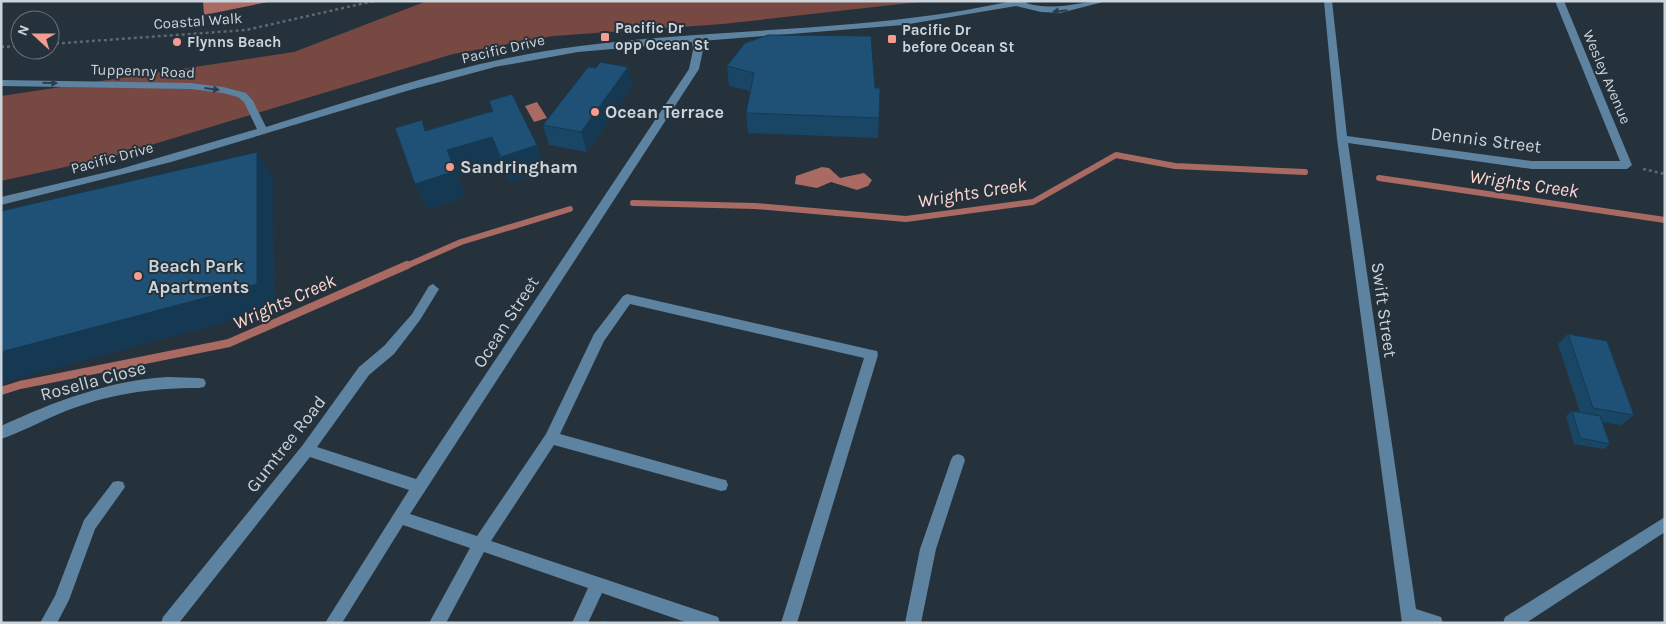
<svg xmlns="http://www.w3.org/2000/svg" width="1666" height="624" viewBox="0 0 1666 624" font-family="Karla,sans-serif">
  <style>
    .green { fill: #774942 }
    .water { fill: #a86a62 }
    .lines { fill: none; stroke-linecap: round; stroke-linejoin: round }
    .stream-far1 { stroke: #a86a62; stroke-width: 6 }
    .stream { stroke: #a86a62; stroke-width: 8 }
    .path { stroke: #5c6770; stroke-width: 2.5; stroke-dasharray: 3 3; stroke-linecap: butt }
    .minor { fill: #5d83a1; fill-rule: evenodd }
    .wall { fill: #1a4665 }
    .shaded-wall { fill: #153952 }
    .building { fill: #1e5175; stroke: #153952 }
    .oneway { fill: #2d3e4b }
    .poi-dot { fill: #f59c90; stroke: #25323c; stroke-width: 2 }
    .labels { text-anchor: middle; stroke-width: 4; stroke-linejoin: round; paint-order: stroke }
    .far-street-label { font-size: 15px; fill: #ccd4db; stroke: #25323c }
    .far-poi-label { font-size: 15px; font-weight: bold; fill: #ccd4db; stroke: #25323c; text-anchor: start }
    .poi-label { font-size: 18px; font-weight: bold; fill: #ccd4db; stroke: #25323c; text-anchor: start }
    .street-label { font-size: 18px; fill: #ccd4db; stroke: #25323c }
    .water-label { font-size: 19px; font-style: italic; fill: #fed7d1; stroke: #25323c }
  </style>
  <rect width="100%" height="100%" fill="#25323c"/>
  <polygon class="green" points="427,1 928,1 723,24 553,36 453,54 111,157 1,181 1,96 294,52"/>
  <g class="water">
    <polygon points="203,1 273,1 204,15"/>
    <polygon points="537,102 547,118 534,122 525,106"/>
    <polygon points="822,167 829,168 840,178 864,173 872,180 868,186 857,190 831,182 817,188 795,184 796,176"/>
  </g>
  <g class="lines">
    <g class="stream-far1">
      <polyline points="1379,178 1665,220"/>
      <polyline points="633,203 755,206 906,219 1033,202 1116,155 1175,166 1305,172"/>
      <polyline points="404,267 461,242 570,209"/>
    </g>
    <polyline class="stream" points="1,391 20,385 229,343 407,265"/>
    <g class="path">
      <polyline points="50,44 246,30 374,1"/>
      <polyline points="1,47 20,46"/>
      <polyline points="1643,169 1665,174"/>
    </g>
    <g class="minor">
      <path d="M1012,1h17l-3,2c31,9 52,-2 81,-2l-47,12 -19,-1 -25,-6 -113,19 -202,16 2,9 -4,19 -289,445 67,22 69,-102 48,-100 29,-38 4,-2 245,56 5,1 1,4 -81,268h-16l83,-265 -234,-54 -26,37 -44,93 161,45 5,1 2,5 -2,5 -5,1 -167,-46 -63,96 221,74 6,2 2,6h-32l-86,-30 -14,30h-16l16,-35 -104,-36 -38,71h-17l41,-75 -67,-23 -61,98h-17l84,-133 -99,-33 -131,166h-18l2,-6 139,-171 57,-79 25,-21 28,-32 17,-28 4,-2 6,5 -19,31 -26,34 -25,21 -52,72 99,32 273,-410 4,-19 -1,-8 -114,10 -83,15 -85,23 -239,72 -170,43v-8l119,-28 137,-40 -13,-27 -6,-5 -15,-4 -33,-4 -189,-3v-6l189,3 33,4 23,6 7,8 13,26c103,-32 207,-68 314,-81 145,-19 287,-13 432,-45z"/>
      <polygon points="1324,1 1332,1 1347,136 1532,161 1620,161 1555,1 1564,1 1632,165 1627,169 1532,169 1348,143 1416,609 1441,617 1443,623 1402,623 1337,139"/>
      <path d="M168,377l31,1 5,1 2,4 -2,4 -5,1c-50,0 -91,6 -138,25 -20,8 -39,19 -60,26v-13c52,-24 109,-46 167,-49z"/>
      <polygon points="958,454 963,456 965,460 936,549 921,623 905,623 920,549 951,460 953,456"/>
      <polygon points="118,481 123,482 125,487 95,529 69,600 57,623 40,623 55,596 84,520 113,482"/>
      <polygon points="1665,517 1665,532 1526,623 1503,623 1505,617"/>
    </g>
  </g>
  <g class="wall">
    <polygon points="727,66 880,88 878,138 748,133 746,113 750,91 729,86"/>
    <polygon points="628,67 632,87 587,152 549,145 543,125"/>
    <polygon points="489,101 537,145 545,171 510,182 501,162 458,176 466,197 427,209 426,131 492,111"/>
    <polygon points="1568,334 1634,415 1621,425 1602,422 1610,444 1604,449 1574,444 1566,416 1572,411 1580,412 1558,344"/>
  </g>
  <g class="shaded-wall">
    <polygon points="628,67 632,87 587,152 581,132"/>
    <polygon points="492,137 501,162 458,176 466,197 427,209 415,184 447,150"/>
    <polygon points="537,145 545,171 510,182 501,157"/>
    <polygon points="257,152 273,178 275,309 1,383 1,352"/>
  </g>
  <g class="building">
    <polygon points="768,35 871,36 875,88 880,88 879,118 746,113 754,73 727,66 745,43"/>
    <polygon points="600,62 628,67 581,132 543,125 588,67 596,68"/>
    <polygon points="512,94 537,145 501,157 492,137 447,150 455,171 415,184 395,128 422,120 425,131 493,111 489,101"/>
    <polygon points="257,152 257,284 1,352 1,211"/>
    <polygon points="1568,334 1607,341 1634,415 1593,408"/>
    <polygon points="1572,411 1600,416 1610,444 1580,438"/>
    <polygon points="603,620 614,623 602,623"/>
  </g>
  <defs><path id="oneway-solid" d="M-6-.8H1V-3.2L6.5 0L1 3.2V.8H-6Z" transform="scale(1.25)"/></defs>
  <g class="oneway">
    <use href="#oneway-solid" transform="translate(1060 11) rotate(174)"/>
    <use href="#oneway-solid" transform="translate(50 83) rotate(1)"/>
    <use href="#oneway-solid" transform="translate(212 89) rotate(7)"/>
  </g>
  <g class="poi-dot">
    <rect x="600" y="32" width="10" height="10" rx="2.5"/>
    <rect x="887" y="34" width="10" height="10" rx="2.5"/>
    <circle cx="177" cy="42" r="5"/>
    <circle cx="595" cy="112" r="5"/>
    <circle cx="450" cy="167" r="5"/>
    <circle cx="138" cy="276" r="5"/>
  </g>
  <g class="labels">
    <g class="far-street-label">
      <text transform="translate(198 21) rotate(-4)" y="5">Coastal Walk</text>
      <text transform="translate(503 49) rotate(-13)" y="5">Pacific Drive</text>
      <text transform="translate(143 71) rotate(2)" y="5">Tuppenny Road</text>
      <text transform="translate(1607 77) rotate(67)" y="5">Wesley Avenue</text>
      <text transform="translate(112 158) rotate(-15)" y="5">Pacific Drive</text>
    </g>
    <g class="far-poi-label">
      <text x="615" y="33">Pacific Dr<tspan x="615" dy="17">opp Ocean St</tspan></text>
      <text x="902" y="35">Pacific Dr<tspan x="902" dy="17">before Ocean St</tspan></text>
      <text x="187" y="47">Flynns Beach</text>
    </g>
    <g class="poi-label">
      <text x="605" y="118">Ocean Terrace</text>
      <text x="460" y="173">Sandringham</text>
      <text x="148" y="272">Beach Park<tspan x="148" dy="21">Apartments</tspan></text>
    </g>
    <g class="street-label">
      <text transform="translate(1486 140) rotate(7)" y="6">Dennis Street</text>
      <text transform="translate(1384 310) rotate(82)" y="6">Swift Street</text>
      <text transform="translate(506 322) rotate(-57)" y="6">Ocean Street</text>
      <text transform="translate(93 381) rotate(-15)" y="6">Rosella Close</text>
      <text transform="translate(286 444) rotate(-52)" y="6">Gumtree Road</text>
    </g>
    <g class="water-label">
      <text transform="translate(1524 183) rotate(8)" y="7">Wrights Creek</text>
      <text transform="translate(972 192) rotate(-9)" y="7">Wrights Creek</text>
      <text transform="translate(284 301) rotate(-24)" y="7">Wrights Creek</text>
    </g>
  </g>
  <rect width="1666" height="624" fill="none" stroke="#ccd4db" stroke-width="5"/>
  <g transform="translate(35 35) rotate(291)"><circle r="24" fill="#25323c" stroke="#68737c"/>
  <path d="M0-4L9 19L0 12L-9 19Z" fill="#f59c90"/>
  <text y="-8" font-size="14" font-weight="bold" text-anchor="middle" fill="#ccd4db">N</text>
  </g>
</svg>
